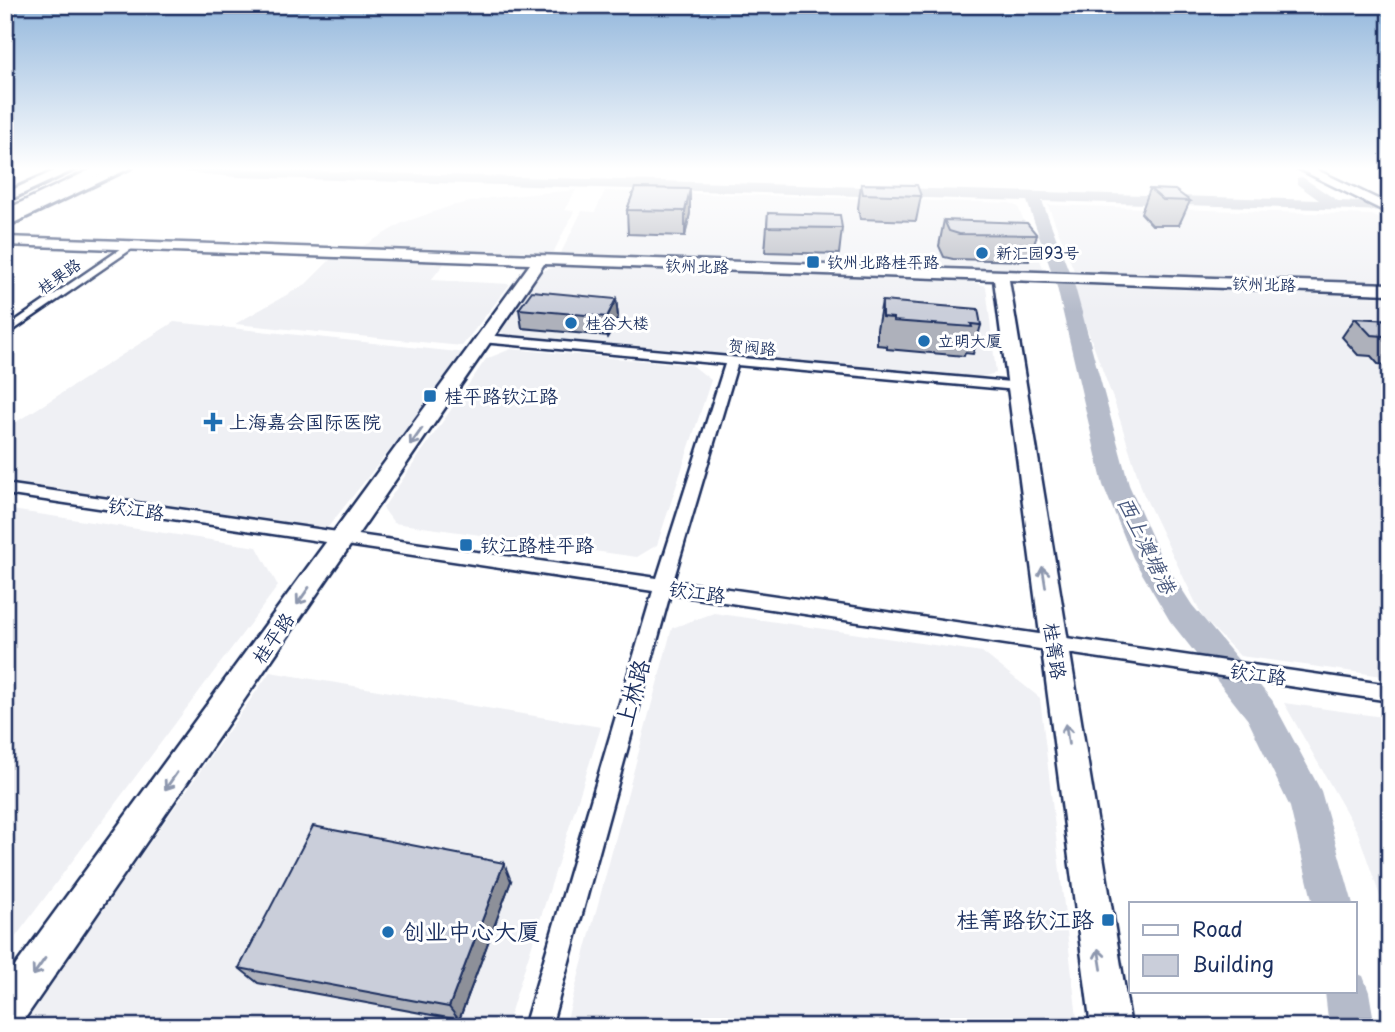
<svg xmlns="http://www.w3.org/2000/svg" width="1395" height="1032" viewBox="0 0 1395 1032" font-family="'Playpen Sans','LXGW WenKai TC',sans-serif">
  <style>
    .built { fill: #eff0f4 }
    .lines { fill: none; stroke-linecap: round; stroke-linejoin: round }
    .river { fill: #b5bbca; fill-rule: evenodd }
    .street-casing { stroke: #1b2f5e; stroke-width: 5 }
    .secondary-casing { stroke: #1b2f5e; stroke-width: 5 }
    .primary-casing { stroke: #1b2f5e; stroke-width: 6 }
    .highway-casing { stroke: #1b2f5e; stroke-width: 5 }
    .street { fill: #fff; fill-rule: evenodd }
    .secondary { fill: #fff; fill-rule: evenodd }
    .primary { fill: #fff; fill-rule: evenodd }
    .highway { fill: #fff; fill-rule: evenodd }
    .wall { fill: #aeb1bb; stroke: #1b2f5e; stroke-width: 2 }
    .shaded-wall { fill: #8d9099; stroke: #1b2f5e; stroke-width: 2 }
    .building { fill: #caceda; stroke: #1b2f5e; stroke-width: 2 }
    .oneway { stroke: #8d97ae }
    .poi-dot { fill: #1f6fb2; stroke: #fff; stroke-width: 2.5 }
    .labels { text-anchor: middle; stroke-width: 6; stroke-linejoin: round; paint-order: stroke }
    .far-poi-label { font-size: 16px; fill: #1b2f5e; stroke: #fff; text-anchor: start }
    .far-street-label { font-size: 16px; fill: #1b2f5e; stroke: #fff }
    .poi-label { font-size: 19px; fill: #1b2f5e; stroke: #fff; text-anchor: start }
    .street-label { font-size: 19px; fill: #1b2f5e; stroke: #fff }
    .water-label { font-size: 21px; font-style: italic; fill: #49597e; stroke: #fff }
    .near-street-label { font-size: 23px; fill: #1b2f5e; stroke: #fff }
    .near-poi-label { font-size: 23px; fill: #1b2f5e; stroke: #fff; text-anchor: end }
  </style>
  <rect width="100%" height="100%" fill="#fff"/>
  <filter id="ink" filterUnits="userSpaceOnUse"><feTurbulence type="fractalNoise" baseFrequency=".0143" numOctaves="2"/><feDisplacementMap in="SourceGraphic" scale="14" xChannelSelector="R" yChannelSelector="G"/><feConvolveMatrix kernelMatrix="1 2 1 2 8 2 1 2 1" color-interpolation-filters="sRGB"/></filter>
  <g filter="url(#ink)">
    <g class="built">
      <polygon points="576,190 564,210 574,211 552,255 360,248 402,223 451,206 490,198"/>
      <polygon points="605,191 1010,203 1018,207 1044,270 560,255 582,211 595,212"/>
      <polygon points="1048,205 1372,215 1390,224 1390,284 1075,273"/>
      <polygon points="332,258 446,261 431,280 510,284 462,346 235,324 306,284"/>
      <polygon points="559,265 958,278 986,286 996,373 978,378 508,336 501,332 540,272"/>
      <polygon points="1071,285 1390,297 1390,677 1240,656 1203,618 1143,493 1115,404"/>
      <polygon points="174,322 467,353 324,532 5,485 5,429"/>
      <polygon points="511,349 692,365 711,380 657,545 637,557 394,523 383,508 486,359"/>
      <polygon points="5,509 257,547 278,586 5,951"/>
      <polygon points="714,613 982,652 1040,698 1078,1027 565,1027 672,628"/>
      <polygon points="270,672 601,727 506,1027 20,1027"/>
      <polygon points="1284,703 1390,718 1390,925 1358,833"/>
    </g>
    <g class="lines">
      <g class="river">
        <polygon points="164,167 1319,200 1297,184 1297,178 1302,177 1338,201 1390,203 1390,211 1042,201 1075,287 1129,485 1160,555 1192,605 1272,700 1321,791 1353,904 1313,904 1290,807 1248,720 1170,621 1133,558 1103,485 1057,287 1027,201 237,177 171,171"/>
        <polygon points="1355,973 1363,976 1369,992 1375,1027 1329,1027 1325,992 1355,992"/>
      </g>
      <defs>
        <g id="street">
          <polygon points="128,244 136,246 5,336 5,328"/>
          <polygon points="485,335 1022,383 1023,386 1017,390 737,365 673,581 1390,685 1390,701 670,594 551,1027 524,1027 653,591 5,494 5,484 657,578 725,364 481,342 481,336"/>
        </g>
        <g id="secondary">
          <polygon points="1295,167 1311,167 1390,205 1390,214"/>
          <polygon points="5,237 1390,284 1390,294 1009,280 1131,1027 1091,1027 994,280 544,264 19,1027 5,1027 5,980 530,264 5,245"/>
        </g>
        <g id="primary">
          <polygon points="63,167 80,167 5,202 5,193"/>
          <polygon points="115,167 132,167 5,227 5,218"/>
        </g>
        <polygon id="highway" points="96,167 115,167 5,221 5,210"/>
      </defs>
      <use href="#street" class="street-casing"/>
      <use href="#secondary" class="secondary-casing"/>
      <use href="#primary" class="primary-casing"/>
      <use href="#highway" class="highway-casing"/>
      <use href="#street" class="street"/>
      <use href="#secondary" class="secondary"/>
      <use href="#primary" class="primary"/>
      <use href="#highway" class="highway"/>
    </g>
    <g class="wall">
      <polygon points="861,184 921,196 916,221 860,219 858,208"/>
      <polygon points="635,188 690,213 685,236 628,234 627,210"/>
      <polygon points="1150,189 1190,201 1179,225 1152,225 1141,213"/>
      <polygon points="768,213 842,228 839,254 765,252"/>
      <polygon points="944,220 1037,235 1029,261 953,259 944,257 939,246"/>
      <polygon points="616,299 618,317 608,336 522,328 519,309"/>
      <polygon points="882,301 981,325 973,354 965,353 964,356 887,349 887,346 877,345 877,329"/>
      <polygon points="1355,318 1390,320 1390,366 1378,364 1371,356 1358,355 1342,337"/>
      <polygon points="511,881 459,1020 258,983 239,968"/>
    </g>
    <g class="shaded-wall">
      <polygon points="690,189 690,213 685,236 685,211"/>
      <polygon points="616,299 618,317 608,336 607,317"/>
      <polygon points="504,863 511,881 459,1020 449,1007"/>
    </g>
    <g class="building">
      <polygon points="861,184 917,185 921,196 863,194"/>
      <polygon points="635,188 690,189 685,211 627,210"/>
      <polygon points="1150,189 1175,190 1190,201 1163,200"/>
      <polygon points="768,213 840,215 842,228 767,227"/>
      <polygon points="944,220 1027,223 1037,235 959,234 949,231"/>
      <polygon points="532,291 616,299 607,317 519,309"/>
      <polygon points="882,301 978,309 981,325 971,324 972,327 893,321 893,318 882,317"/>
      <polygon points="1355,318 1390,320 1390,342 1384,336 1371,335"/>
      <polygon points="313,826 504,863 449,1007 239,968"/>
    </g>
    <defs><path id="oneway-shaft" d="M-6 0H5M1.5-3L5.5 0L1.5 3" fill="none" stroke-width="1.6" stroke-linecap="round" stroke-linejoin="round" transform="scale(1.75)"/></defs>
    <g class="oneway">
      <use href="#oneway-shaft" transform="translate(416 437) rotate(125)"/>
      <use href="#oneway-shaft" transform="translate(1044 577) rotate(-99)"/>
      <use href="#oneway-shaft" transform="translate(303 596) rotate(125)"/>
      <use href="#oneway-shaft" transform="translate(1067 734) rotate(-98)"/>
      <use href="#oneway-shaft" transform="translate(171 781) rotate(125)"/>
      <use href="#oneway-shaft" transform="translate(1100 959) rotate(-99)"/>
      <use href="#oneway-shaft" transform="translate(39 967) rotate(125)"/>
    </g>
  </g>
  <linearGradient id="sky" x2="0" y2="1"><stop stop-color="#93b7dc"/><stop offset="0.54" stop-color="#fff"/><stop offset="1" stop-color="#fff" stop-opacity="0"/></linearGradient>
  <rect width="1395" height="312" fill="url(#sky)"/>
  <g class="poi-dot">
    <circle cx="982" cy="253" r="7"/>
    <rect x="806" y="255" width="14" height="14" rx="3.5"/>
    <circle cx="571" cy="323" r="7"/>
    <circle cx="924" cy="341" r="7"/>
    <rect x="423" y="389" width="14" height="14" rx="3.5"/>
    <path d="M209.5 411.5h7v7h7v7h-7v7h-7v-7h-7v-7h7z"/>
    <rect x="459" y="538" width="14" height="14" rx="3.5"/>
    <rect x="1101" y="913" width="14" height="14" rx="3.5"/>
    <circle cx="388" cy="932" r="7"/>
  </g>
  <g class="labels">
    <g class="far-poi-label">
      <text x="996" y="259">新汇园93号</text>
      <text x="827" y="268">钦州北路桂平路</text>
      <text x="585" y="329">桂谷大楼</text>
      <text x="938" y="347">立明大厦</text>
    </g>
    <g class="far-street-label">
      <text transform="translate(697 266) rotate(2)" y="6">钦州北路</text>
      <text transform="translate(59 276) rotate(-35)" y="6">桂果路</text>
      <text transform="translate(1264 284) rotate(2)" y="6">钦州北路</text>
      <text transform="translate(752 347) rotate(5)" y="6">贺阀路</text>
    </g>
    <g class="poi-label">
      <text x="444" y="403">桂平路钦江路</text>
      <text x="229" y="429">上海嘉会国际医院</text>
      <text x="480" y="552">钦江路桂平路</text>
    </g>
    <g class="street-label">
      <text transform="translate(136 509) rotate(9)" y="7">钦江路</text>
      <text transform="translate(697 592) rotate(8)" y="7">钦江路</text>
      <text transform="translate(273 638) rotate(-55)" y="7">桂平路</text>
      <text transform="translate(1055 651) rotate(82)" y="7">桂箐路</text>
      <text transform="translate(1258 674) rotate(8)" y="7">钦江路</text>
    </g>
    <g class="water-label">
      <text transform="translate(1146 545) rotate(64)" y="7">西上澳塘港</text>
    </g>
    <g class="near-street-label">
      <text transform="translate(633 693) rotate(-74)" y="8">上林路</text>
    </g>
    <g class="near-poi-label">
      <text x="1094" y="928">桂箐路钦江路</text>
      <text x="402" y="940" text-anchor="start">创业中心大厦</text>
    </g>
  </g>
  <rect width="1395" height="1032" fill="none" stroke="#fff" stroke-width="28"/>
  <rect x="14" y="14" width="1367" height="1004" fill="none" stroke="#1b2f5e" stroke-width="2.5" filter="url(#ink)"/>
  <rect x="1129" y="902" width="228" height="91" fill="#ffffff" stroke="#a4acbf" stroke-width="2"/>
  <rect x="1143" y="925" width="35" height="10" fill="#ffffff" stroke="#a4acbf" stroke-width="2"/>
  <text x="1192" y="937" font-size="21" fill="#1b2f5e">Road</text>
  <rect x="1143" y="955" width="35" height="21" fill="#caceda" stroke="#a4acbf" stroke-width="2"/>
  <text x="1192" y="972" font-size="21" fill="#1b2f5e">Building</text>
</svg>
